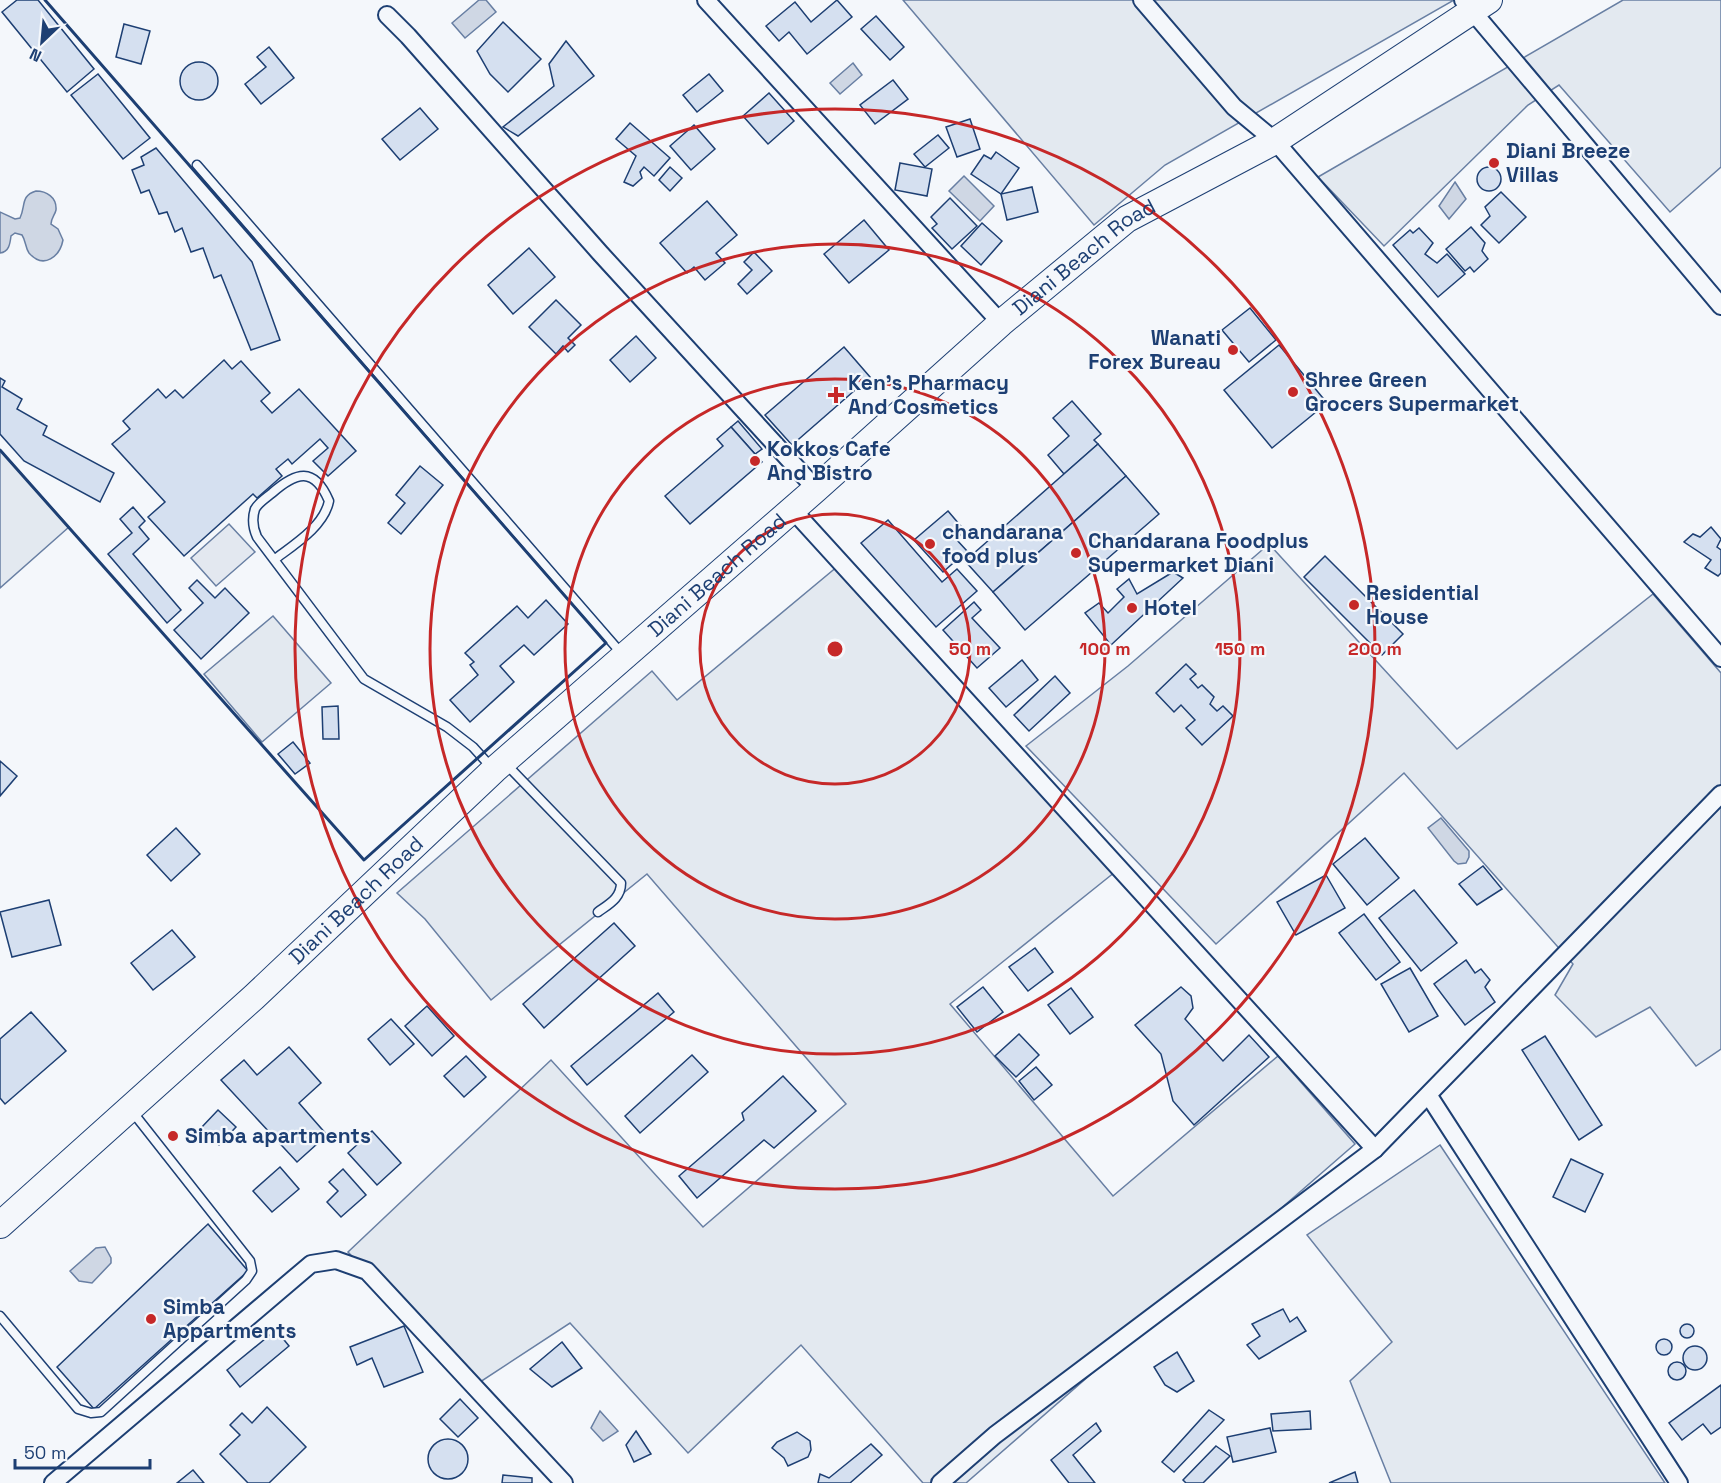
<svg xmlns="http://www.w3.org/2000/svg" width="1721" height="1483" viewBox="0 0 1721 1483" font-family="'Space Grotesk',sans-serif">
  <style>
    .green { fill: #e3e9f0; stroke: #687fa3; stroke-width: 1.5 }
    .parking { fill: #e3e8f0; stroke: #687fa3; stroke-width: 1.5 }
    .water { fill: #cfd7e4; stroke: #687fa3; stroke-width: 1.5 }
    .building { fill: #d5e0f0; stroke: #1d3f73; stroke-width: 1.5 }
    .lines { fill: none; stroke-linecap: round; stroke-linejoin: round }
    .lane-casing { stroke: #1d3f73; stroke-width: 11 }
    .street-casing { stroke: #1d3f73; stroke-width: 20 }
    .primary-casing { stroke: #1d3f73; stroke-width: 28 }
    .lane { stroke: #f4f7fb; stroke-width: 8 }
    .street { stroke: #f4f7fb; stroke-width: 16 }
    .primary { stroke: #f4f7fb; stroke-width: 26 }
    .wall { stroke: #1d3f73; stroke-width: 3 }
    .ring { fill: none; stroke: #c62828; stroke-width: 3 }
    .poi-dot { fill: #c62828; stroke: #f4f7fb; stroke-width: 2 }
    .labels { text-anchor: middle; stroke-width: 4.5; stroke-linejoin: round; paint-order: stroke }
    .poi-label { font-size: 21px; font-weight: bold; fill: #1d3f73; stroke: #f4f7fb; text-anchor: start }
    .street-label { font-size: 21px; fill: #1d3f73; stroke: #f4f7fb }
    .centre { fill: #c62828; stroke: #f4f7fb; stroke-width: 3 }
    .ring-label { font-size: 18px; text-anchor: middle; font-weight: bold; fill: #c62828; stroke: #f4f7fb; stroke-width: 4.5; stroke-linejoin: round; paint-order: stroke }
  </style>
  <rect width="100%" height="100%" fill="#f4f7fb"/>
  <g class="green">
    <polygon points="903,0 1454,0 1165,165 1094,225"/>
    <polygon points="1623,0 1721,0 1721,167 1670,212 1559,85 1528,105 1384,246 1318,177"/>
    <polygon points="0,450 69,527 0,588"/>
    <polygon points="1269,544 1457,749 1653,594 1721,673 1721,1049 1696,1066 1650,1007 1596,1037 1555,995 1573,964 1404,773 1216,944 1026,746 1128,666"/>
    <polygon points="838,566 1115,872 950,1004 1113,1196 1278,1056 1355,1144 966,1483 923,1483 801,1345 688,1453 570,1323 474,1386 348,1252 551,1060 703,1227 846,1104 647,874 491,1000 425,919 397,893 652,671 677,700"/>
    <polygon points="273,616 331,683 262,742 204,674"/>
    <polygon points="1440,1145 1665,1483 1391,1483 1350,1381 1392,1342 1307,1235"/>
  </g>
  <polygon class="parking" points="229,524 255,552 216,586 191,558"/>
  <g class="water">
    <polygon points="479,0 486,0 496,12 465,38 452,23"/>
    <polygon points="853,63 862,75 840,94 830,83"/>
    <polygon points="964,176 994,206 980,221 949,191"/>
    <polygon points="1455,182 1466,199 1449,219 1439,206"/>
    <path d="M36,191c10,0 21,6 20,19 -1,5 -5,8 -5,14l7,5 5,11c-3,16 -19,30 -34,13 -4,-6 -3,-12 -7,-18l-7,-2 -4,3c-1,8 -2,16 -11,17v-41l15,7 5,-1c6,-12 0,-22 16,-27z"/>
    <polygon points="1441,818 1469,851 1469,857 1466,863 1458,864 1454,861 1428,828"/>
    <polygon points="105,1247 111,1258 111,1263 92,1283 79,1281 70,1271 96,1248"/>
    <polygon points="600,1411 618,1431 603,1441 591,1428"/>
  </g>
  <g class="building">
    <polygon points="17,0 38,0 94,69 67,92 2,12"/>
    <polygon points="837,0 852,17 807,54 789,32 779,41 766,26 795,2 811,22"/>
    <polygon points="876,16 904,47 890,60 861,29"/>
    <polygon points="503,22 541,59 508,92 490,74 477,51"/>
    <polygon points="124,24 150,31 141,64 116,57"/>
    <polygon points="566,41 594,76 518,136 503,127 554,86 549,64"/>
    <polygon points="269,47 294,78 261,104 245,84 266,67 257,57"/>
    <circle cx="199" cy="81" r="19"/>
    <polygon points="98,74 150,138 123,159 71,95"/>
    <polygon points="709,74 723,91 697,112 683,95"/>
    <polygon points="893,80 908,99 875,124 860,105"/>
    <polygon points="769,93 794,121 768,144 743,116"/>
    <polygon points="420,108 438,129 400,160 382,139"/>
    <polygon points="970,119 980,149 957,157 946,127"/>
    <polygon points="630,123 670,158 654,176 644,167 640,172 642,178 633,186 624,182 636,156 616,139"/>
    <polygon points="694,125 715,149 691,170 670,146"/>
    <polygon points="938,135 949,148 925,167 914,154"/>
    <polygon points="156,148 252,262 280,340 251,350 221,275 214,278 203,248 191,252 182,228 175,232 167,212 159,214 149,190 141,193 132,170 144,165 141,157"/>
    <polygon points="996,152 1019,168 1001,194 971,174 984,155 991,159"/>
    <polygon points="900,163 932,169 927,196 895,190"/>
    <polygon points="670,167 682,178 670,191 659,180"/>
    <circle cx="1489" cy="179" r="12"/>
    <polygon points="1032,187 1038,212 1007,220 1001,194"/>
    <polygon points="1501,192 1526,217 1499,243 1481,225 1490,216 1485,207"/>
    <polygon points="950,198 977,226 952,249 932,228 937,224 931,217"/>
    <polygon points="707,201 737,235 716,253 725,263 705,280 694,267 687,273 660,243"/>
    <polygon points="864,220 889,250 849,283 824,254"/>
    <polygon points="982,223 1002,241 981,265 961,246"/>
    <polygon points="1471,227 1485,243 1482,251 1488,259 1474,272 1470,267 1465,271 1446,249"/>
    <polygon points="1419,228 1433,243 1425,254 1437,263 1447,254 1465,274 1438,297 1393,245 1410,230 1413,233"/>
    <polygon points="529,248 555,277 513,314 488,285"/>
    <polygon points="754,252 772,271 747,294 738,284 752,270 744,262"/>
    <polygon points="556,300 581,325 568,338 575,345 568,352 563,346 556,354 529,327"/>
    <polygon points="1250,308 1276,340 1249,362 1222,330"/>
    <polygon points="636,336 656,358 630,382 610,360"/>
    <polygon points="1279,345 1327,403 1272,448 1224,390"/>
    <polygon points="844,347 870,377 792,445 765,415"/>
    <polygon points="224,360 232,369 241,361 270,393 261,401 272,413 299,389 356,451 328,476 313,461 328,448 320,439 292,464 288,459 276,469 282,476 257,498 253,494 184,556 148,517 165,502 112,444 130,429 123,421 158,389 166,398 175,390 183,398"/>
    <polygon points="0,378 5,381 2,387 22,399 17,409 47,426 43,435 114,473 100,502 24,461 0,434"/>
    <polygon points="1072,401 1101,434 1094,440 1098,444 1064,474 1048,455 1069,436 1053,418"/>
    <polygon points="738,421 762,449 755,454 731,427"/>
    <polygon points="731,427 762,462 690,524 665,496 723,446 717,439"/>
    <polygon points="1098,444 1126,476 993,592 965,561"/>
    <polygon points="420,466 443,485 401,534 388,523 405,503 396,495"/>
    <polygon points="1126,476 1159,514 1025,630 993,592"/>
    <polygon points="133,507 145,521 139,527 149,539 133,554 181,610 167,623 108,554 132,533 120,519"/>
    <polygon points="948,511 965,531 956,539 967,551 943,572 914,540"/>
    <polygon points="888,520 942,582 957,569 977,591 936,627 861,543"/>
    <polygon points="1711,527 1721,539 1717,547 1721,550 1721,573 1718,576 1705,568 1711,560 1684,542 1693,534 1700,537"/>
    <polygon points="1325,556 1403,634 1382,655 1304,577"/>
    <polygon points="1173,572 1183,578 1111,645 1085,613 1099,603 1108,613 1124,597 1117,589 1129,579 1137,594"/>
    <polygon points="197,580 215,598 225,588 249,613 201,659 174,630 203,603 189,588"/>
    <polygon points="546,600 568,624 534,655 524,645 500,666 514,682 470,722 450,700 478,675 470,665 474,662 465,653 517,606 528,618"/>
    <polygon points="974,602 981,610 972,618 1000,648 977,668 943,630"/>
    <polygon points="1022,660 1038,680 1006,707 989,688"/>
    <polygon points="1186,664 1196,674 1190,679 1198,688 1202,685 1214,697 1210,704 1217,711 1223,706 1233,716 1202,745 1186,728 1195,720 1181,705 1174,712 1156,693"/>
    <polygon points="1055,676 1070,693 1029,731 1014,715"/>
    <polygon points="338,706 339,739 323,739 322,707"/>
    <polygon points="293,742 310,763 295,774 278,754"/>
    <polygon points="0,761 17,776 0,796"/>
    <polygon points="176,828 200,854 171,881 147,855"/>
    <polygon points="1365,838 1399,878 1367,905 1333,864"/>
    <polygon points="1483,866 1502,889 1477,905 1459,884"/>
    <polygon points="1326,875 1345,908 1296,935 1277,902"/>
    <polygon points="1414,890 1457,943 1421,971 1379,918"/>
    <polygon points="49,900 61,945 12,957 0,912"/>
    <polygon points="1364,914 1400,962 1376,980 1339,933"/>
    <polygon points="614,923 635,946 544,1028 523,1004"/>
    <polygon points="172,930 195,957 153,990 131,963"/>
    <polygon points="1035,948 1053,972 1028,991 1009,967"/>
    <polygon points="1466,960 1475,973 1481,969 1490,980 1485,987 1495,1002 1465,1025 1434,984"/>
    <polygon points="1410,968 1438,1016 1409,1032 1381,984"/>
    <polygon points="983,987 1003,1012 977,1032 957,1007"/>
    <polygon points="1181,987 1191,996 1193,1008 1185,1019 1223,1061 1249,1035 1269,1057 1194,1125 1173,1101 1161,1054 1135,1025"/>
    <polygon points="1071,988 1093,1017 1070,1034 1048,1005"/>
    <polygon points="658,993 674,1012 587,1085 571,1066"/>
    <polygon points="427,1006 454,1036 432,1056 405,1026"/>
    <polygon points="31,1012 66,1051 5,1104 0,1098 0,1039"/>
    <polygon points="391,1019 414,1044 390,1065 368,1039"/>
    <polygon points="1019,1034 1039,1055 1016,1077 995,1056"/>
    <polygon points="1545,1036 1602,1125 1579,1140 1522,1050"/>
    <polygon points="289,1047 321,1083 299,1103 327,1135 297,1162 221,1080 244,1060 257,1075"/>
    <polygon points="692,1055 708,1072 640,1133 625,1116"/>
    <polygon points="466,1056 486,1077 464,1097 444,1076"/>
    <polygon points="1036,1067 1052,1085 1034,1100 1019,1081"/>
    <polygon points="783,1076 816,1111 774,1148 764,1140 697,1198 679,1176 744,1120 742,1113"/>
    <polygon points="218,1110 236,1127 219,1145 201,1128"/>
    <polygon points="372,1131 401,1163 377,1185 348,1153"/>
    <polygon points="1571,1159 1603,1174 1585,1212 1553,1197"/>
    <polygon points="280,1167 299,1189 272,1212 253,1191"/>
    <polygon points="343,1169 366,1195 341,1217 327,1202 338,1191 329,1182"/>
    <polygon points="208,1224 248,1271 94,1409 57,1367"/>
    <polygon points="1283,1309 1290,1322 1297,1317 1306,1331 1259,1359 1247,1345 1260,1336 1252,1324"/>
    <circle cx="1687" cy="1331" r="7"/>
    <polygon points="404,1326 423,1372 384,1387 372,1358 357,1365 350,1347"/>
    <polygon points="276,1330 289,1346 240,1387 227,1370"/>
    <circle cx="1664" cy="1347" r="8"/>
    <polygon points="562,1342 582,1368 552,1387 530,1369"/>
    <circle cx="1695" cy="1358" r="12"/>
    <polygon points="1177,1352 1194,1381 1177,1392 1165,1385 1154,1367"/>
    <circle cx="1677" cy="1371" r="9"/>
    <polygon points="1721,1385 1721,1427 1711,1434 1703,1424 1682,1440 1669,1423"/>
    <polygon points="460,1399 478,1418 458,1437 440,1419"/>
    <polygon points="267,1407 306,1447 269,1483 248,1483 220,1454 240,1435 230,1425 242,1413 252,1423"/>
    <polygon points="1209,1410 1224,1420 1174,1472 1162,1462"/>
    <polygon points="1310,1411 1311,1429 1273,1431 1271,1414"/>
    <polygon points="1096,1423 1101,1431 1073,1455 1095,1483 1069,1483 1051,1460"/>
    <polygon points="1270,1428 1276,1452 1233,1462 1227,1437"/>
    <polygon points="636,1431 651,1454 634,1462 626,1445"/>
    <polygon points="797,1432 810,1441 811,1450 808,1457 788,1466 784,1458 772,1448 777,1442"/>
    <circle cx="448" cy="1459" r="20"/>
    <polygon points="871,1444 882,1455 850,1483 818,1483 820,1474 829,1478"/>
    <polygon points="1216,1446 1230,1456 1203,1483 1186,1483 1183,1480"/>
    <polygon points="193,1470 204,1483 177,1483"/>
    <polygon points="1355,1472 1358,1483 1329,1483"/>
    <polygon points="503,1475 532,1478 532,1483 502,1483"/>
  </g>
  <g class="lines">
    <defs>
      <g id="lane">
        <polyline points="197,165 622,654"/>
        <path d="M275,559c20,-15 49,-33 54,-58 -15,-35 -33,-29 -57,-8 -6,5 -14,10 -17,16 -3,9 -2,19 2,28l107,142 83,48 26,20 19,21"/>
        <path d="M506,764l115,119c0,15 -12,21 -23,29"/>
        <polyline points="0,1316 78,1409 91,1413 101,1412 246,1280 252,1271 250,1261 131,1110"/>
      </g>
      <g id="street">
        <polyline points="706,0 1001,323"/>
        <polyline points="1142,0 1234,107 1275,141 1721,658"/>
        <polyline points="1463,0 1721,306"/>
        <polyline points="387,15 408,36 600,253 816,489"/>
        <polyline points="792,509 1375,1149"/>
        <polyline points="1429,1096 1679,1483"/>
        <polyline points="53,1483 311,1264 336,1260 367,1271 564,1483"/>
        <polyline points="940,1483 995,1435 1375,1149 1721,794"/>
      </g>
      <g id="primary">
        <path id="s1" d="M0,1225l254,-228 240,-227 322,-281 185,-166 126,-104 148,-78 214,-141"/>
      </g>
    </defs>
    <use href="#lane" class="lane-casing"/>
    <use href="#street" class="street-casing"/>
    <use href="#primary" class="primary-casing"/>
    <use href="#lane" class="lane"/>
    <use href="#street" class="street"/>
    <use href="#primary" class="primary"/>
    <polyline class="wall" points="0,450 364,860 606,643 45,0"/>
  </g>
  <g class="ring">
    <circle cx="835" cy="649" r="135"/>
    <circle cx="835" cy="649" r="270"/>
    <circle cx="835" cy="649" r="405"/>
    <circle cx="835" cy="649" r="540"/>
  </g>
  <g class="poi-dot">
    <circle cx="1494" cy="163" r="6"/>
    <circle cx="1233" cy="350" r="6"/>
    <circle cx="1293" cy="392" r="6"/>
    <path d="M833 386h6v6h6v6h-6v6h-6v-6h-6v-6h6z"/>
    <circle cx="755" cy="461" r="6"/>
    <circle cx="930" cy="544" r="6"/>
    <circle cx="1076" cy="553" r="6"/>
    <circle cx="1354" cy="605" r="6"/>
    <circle cx="1132" cy="608" r="6"/>
    <circle cx="173" cy="1136" r="6"/>
    <circle cx="151" cy="1319" r="6"/>
  </g>
  <g class="labels">
    <g class="poi-label">
      <text x="1506" y="158">Diani Breeze<tspan x="1506" dy="24">Villas</tspan></text>
      <text x="1221" y="345" text-anchor="end">Wanati<tspan x="1221" dy="24">Forex Bureau</tspan></text>
      <text x="1305" y="387">Shree Green<tspan x="1305" dy="24">Grocers Supermarket</tspan></text>
      <text x="848" y="390">Ken's Pharmacy<tspan x="848" dy="24">And Cosmetics</tspan></text>
      <text x="767" y="456">Kokkos Cafe<tspan x="767" dy="24">And Bistro</tspan></text>
      <text x="942" y="539">chandarana<tspan x="942" dy="24">food plus</tspan></text>
      <text x="1088" y="548">Chandarana Foodplus<tspan x="1088" dy="24">Supermarket Diani</tspan></text>
      <text x="1366" y="600">Residential<tspan x="1366" dy="24">House</tspan></text>
      <text x="1144" y="615">Hotel</text>
      <text x="185" y="1143">Simba apartments</text>
      <text x="163" y="1314">Simba<tspan x="163" dy="24">Appartments</tspan></text>
    </g>
    <g class="street-label">
      <text dy="7" stroke="none"><textPath href="#s1" startOffset="1454">Diani Beach Road</textPath></text>
      <text dy="7" stroke="none"><textPath href="#s1" startOffset="968">Diani Beach Road</textPath></text>
      <text dy="7" stroke="none"><textPath href="#s1" startOffset="482">Diani Beach Road</textPath></text>
    </g>
  </g>
  <circle cx="835" cy="649" r="9" class="centre"/>
  <g class="ring-label">
    <text x="970" y="655">50 m</text>
    <text x="1105" y="655">100 m</text>
    <text x="1240" y="655">150 m</text>
    <text x="1375" y="655">200 m</text>
  </g>
  <g transform="translate(42 42) rotate(206)" stroke="#f4f7fb" stroke-width="4.5" paint-order="stroke">
  <path d="M0-4.5L10 22L0 15L-10 22Z" fill="#1d3f73"/>
  <text y="-9" font-size="16" font-weight="bold" text-anchor="middle" fill="#1d3f73">N</text>
  </g>
  <path d="M15 1459v9h135v-9" fill="none" stroke="#1d3f73" stroke-width="3"/>
  <text x="24" y="1459" font-size="18" fill="#1d3f73" stroke="#f4f7fb" stroke-width="4.5" paint-order="stroke">50 m</text>
</svg>
